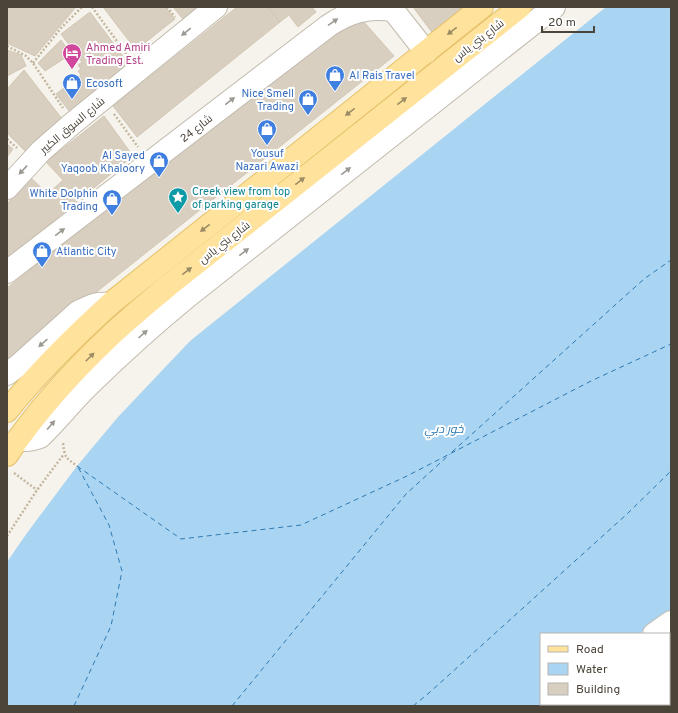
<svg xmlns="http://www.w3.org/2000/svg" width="678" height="713" viewBox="0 0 678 713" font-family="Overpass,Cairo,sans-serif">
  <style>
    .commercial { fill: #f7ead8 }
    .water { fill: #a9d4f2 }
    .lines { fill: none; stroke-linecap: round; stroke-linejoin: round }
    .ferry { stroke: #2e7ab2; stroke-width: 1; stroke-dasharray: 5 4; stroke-linecap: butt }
    .building { fill: #d8cfc1; stroke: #d3c7b4 }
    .minor-casing { stroke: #c2bbae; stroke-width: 24 }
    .major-casing { stroke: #e6c16a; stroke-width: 24 }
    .path { stroke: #c4b79f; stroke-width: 2.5; stroke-dasharray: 2 2; stroke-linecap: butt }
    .minor { stroke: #fff; stroke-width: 22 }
    .major { stroke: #ffe39c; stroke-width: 22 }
    .oneway { fill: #9c9892 }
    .oneway2 { fill: #9c8c66 }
    .labels { text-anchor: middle; stroke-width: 4; stroke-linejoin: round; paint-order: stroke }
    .street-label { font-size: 11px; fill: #4b4439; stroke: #fff }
    .hotel-label { font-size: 11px; fill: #b23c85; stroke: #fff; text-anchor: start }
    .shop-label { font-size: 11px; fill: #366cbe; stroke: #fff; text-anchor: start }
    .culture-label { font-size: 11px; fill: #0d838f; stroke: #fff; text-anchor: start }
    .water-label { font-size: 12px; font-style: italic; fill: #2e7ab2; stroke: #fff }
  </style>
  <rect width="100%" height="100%" fill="#f6f3ec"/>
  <polygon class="commercial" points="671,634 671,706 578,706 581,704 669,704 669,636"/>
  <polygon class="water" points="606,7 671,7 671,611 639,634 541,634 541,704 542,704 540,706 7,706 7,562 27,533 77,466 118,417 190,341"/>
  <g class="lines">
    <g class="ferry">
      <polyline points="452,452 644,279 671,260"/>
      <polyline points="77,466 181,539 301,525 407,476 591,381 671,344"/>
      <polyline points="74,706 111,626 122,571 109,525 78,467"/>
      <polyline points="232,706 406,494 450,454"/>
      <polyline points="413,706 429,693 627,514 671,471"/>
    </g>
  </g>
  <g class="building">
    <polygon points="7,7 76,7 35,56 7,43"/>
    <polygon points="103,7 165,7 175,19 136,50"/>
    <polygon points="173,7 208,7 187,24"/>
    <polygon points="237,7 268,7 280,22 137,137 113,106"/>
    <polygon points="268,7 312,7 316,12 298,27 289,15 280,22"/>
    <polygon points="413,7 478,7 437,39"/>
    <polygon points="90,12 131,67 70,112 56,94 81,75 78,71 81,69 78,65 82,62 61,34"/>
    <polygon points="356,13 394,56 7,363 7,288"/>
    <polygon points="61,40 71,54 45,71 38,63"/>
    <polygon points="7,50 21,55 26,66 7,76"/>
    <polygon points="24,70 63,120 26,152 7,133 7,89"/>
    <polygon points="104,116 133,156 52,222 7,262 7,204 12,198 30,177 48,194 63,180 46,162"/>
    <polygon points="7,144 13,149 7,157"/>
  </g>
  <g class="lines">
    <defs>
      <g id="minor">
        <polyline points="393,10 426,52"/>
        <polyline points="7,188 41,151 73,123 216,7"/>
        <path d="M7,272l321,-246c22,-15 39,-19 65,-16"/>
        <path d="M7,374l12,-9 59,-53c14,-7 17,-9 32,-8"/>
        <path d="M18,439c8,2 14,1 22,-2 18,-17 33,-37 51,-54 31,-30 63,-59 96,-86l367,-290"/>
        <polyline points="654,634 671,622"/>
        <polyline points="557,706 560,704"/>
      </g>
      <g id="major">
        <path d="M7,411c31,-39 67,-74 103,-107l372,-297"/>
        <path d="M7,455c28,-42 65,-83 102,-118 19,-18 40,-35 60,-52l351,-278"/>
      </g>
    </defs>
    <use href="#minor" class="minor-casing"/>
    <use href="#major" class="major-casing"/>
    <g class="path">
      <polyline points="92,7 127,55"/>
      <polyline points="167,7 175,17"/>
      <polyline points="7,46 26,56 33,63 63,108"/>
      <polyline points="33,63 61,28 82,7"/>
      <polyline points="114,114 138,147"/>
      <polyline points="7,139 17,148"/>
      <path d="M63,443c2,15 2,14 14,23"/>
      <polyline points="14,473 37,490"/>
      <polyline points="7,536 37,490 64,454"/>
      <polyline points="669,683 671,685"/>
      <polyline points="669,703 671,701"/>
      <polyline points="665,706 667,704"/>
    </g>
    <use href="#minor" class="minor"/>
    <use href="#major" class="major"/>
  </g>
  <defs><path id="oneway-solid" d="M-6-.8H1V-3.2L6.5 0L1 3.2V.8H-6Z"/></defs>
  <g class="oneway">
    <use href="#oneway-solid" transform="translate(333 22) rotate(-34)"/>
    <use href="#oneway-solid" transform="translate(186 32) rotate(141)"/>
    <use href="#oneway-solid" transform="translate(230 101) rotate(-38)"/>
    <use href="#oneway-solid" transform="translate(23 170) rotate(133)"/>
    <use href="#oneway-solid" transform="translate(346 171) rotate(-38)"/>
    <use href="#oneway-solid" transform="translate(60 232) rotate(-37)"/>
    <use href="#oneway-solid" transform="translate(244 252) rotate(-38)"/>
    <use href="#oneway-solid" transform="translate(143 334) rotate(-42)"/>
    <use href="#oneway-solid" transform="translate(43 343) rotate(138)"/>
    <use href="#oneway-solid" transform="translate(51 425) rotate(-49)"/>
  </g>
  <g class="oneway2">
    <use href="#oneway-solid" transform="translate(452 31) rotate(142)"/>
    <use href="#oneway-solid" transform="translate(402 101) rotate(-38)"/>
    <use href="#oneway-solid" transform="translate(350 112) rotate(142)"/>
    <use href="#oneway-solid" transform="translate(300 181) rotate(-38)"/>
    <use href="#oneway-solid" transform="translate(205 228) rotate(142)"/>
    <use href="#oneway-solid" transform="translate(187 271) rotate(-38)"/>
    <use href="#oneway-solid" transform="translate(90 357) rotate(-45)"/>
  </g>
  <defs>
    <symbol id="hotel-pin" viewBox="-11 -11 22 30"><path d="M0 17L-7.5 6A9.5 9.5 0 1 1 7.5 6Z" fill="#d1479c" stroke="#fff"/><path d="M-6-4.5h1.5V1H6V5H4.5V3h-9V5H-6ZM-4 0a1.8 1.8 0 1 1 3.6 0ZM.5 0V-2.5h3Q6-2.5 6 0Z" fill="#fff"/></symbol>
    <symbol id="shop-pin" viewBox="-11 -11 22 30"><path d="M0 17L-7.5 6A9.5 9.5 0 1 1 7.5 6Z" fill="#3f7fe0" stroke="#fff"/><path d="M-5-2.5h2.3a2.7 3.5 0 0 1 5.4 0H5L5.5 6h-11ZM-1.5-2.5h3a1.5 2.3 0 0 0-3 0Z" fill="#fff"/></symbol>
    <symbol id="sight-pin" viewBox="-11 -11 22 30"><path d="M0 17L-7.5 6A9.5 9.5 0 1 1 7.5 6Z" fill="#0f9aa8" stroke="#fff"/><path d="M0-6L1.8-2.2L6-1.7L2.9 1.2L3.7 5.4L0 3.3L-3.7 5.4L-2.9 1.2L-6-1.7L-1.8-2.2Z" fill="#fff"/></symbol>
  </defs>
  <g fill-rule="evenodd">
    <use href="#hotel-pin" x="61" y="42" width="22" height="30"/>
    <use href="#shop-pin" x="324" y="64" width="22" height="30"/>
    <use href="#shop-pin" x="61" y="72" width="22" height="30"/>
    <use href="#shop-pin" x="297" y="88" width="22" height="30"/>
    <use href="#shop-pin" x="256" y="118" width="22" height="30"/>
    <use href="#shop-pin" x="148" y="150" width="22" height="30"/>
    <use href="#sight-pin" x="167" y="186" width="22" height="30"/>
    <use href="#shop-pin" x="101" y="188" width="22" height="30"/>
    <use href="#shop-pin" x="31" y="240" width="22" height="30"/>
  </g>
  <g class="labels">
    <g class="street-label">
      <text transform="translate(478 40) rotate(-38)" y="4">شارع بني ياس</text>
      <text transform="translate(72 125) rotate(-40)" y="4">شارع السوق الكبير</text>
      <text transform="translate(196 128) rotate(-38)" y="4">شارع 24</text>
      <text transform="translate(224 242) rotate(-38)" y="4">شارع بني ياس</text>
    </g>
    <g class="hotel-label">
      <text x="86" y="51">Ahmed Amiri<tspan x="86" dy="13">Trading Est.</tspan></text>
    </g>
    <g class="shop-label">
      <text x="349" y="79">Al Rais Travel</text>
      <text x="86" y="87">Ecosoft</text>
      <text x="294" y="97" text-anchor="end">Nice Smell<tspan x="294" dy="13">Trading</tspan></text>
      <text x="267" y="157" text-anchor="middle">Yousuf<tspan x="267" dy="13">Nazari Awazi</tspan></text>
      <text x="145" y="159" text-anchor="end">Al Sayed<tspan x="145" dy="13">Yaqoob Khaloory</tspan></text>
      <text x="98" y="197" text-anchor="end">White Dolphin<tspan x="98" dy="13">Trading</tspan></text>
      <text x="56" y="255">Atlantic City</text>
    </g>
    <g class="culture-label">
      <text x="192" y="195">Creek view from top<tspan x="192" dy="13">of parking garage</tspan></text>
    </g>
    <g class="water-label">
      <text x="444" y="433">خور دبي</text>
    </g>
  </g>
  <rect width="678" height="713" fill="none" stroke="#4b4439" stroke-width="16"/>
  <rect x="540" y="633" width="130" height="72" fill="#ffffff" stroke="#b7b4b0"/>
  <rect x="548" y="646" width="20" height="6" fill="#ffe39c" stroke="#b7b4b0"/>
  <text x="576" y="653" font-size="12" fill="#4b4439">Road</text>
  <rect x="548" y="663" width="20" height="12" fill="#a9d4f2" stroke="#b7b4b0"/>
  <text x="576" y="673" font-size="12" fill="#4b4439">Water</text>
  <rect x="548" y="683" width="20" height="12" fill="#d8cfc1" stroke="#b7b4b0"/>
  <text x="576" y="693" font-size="12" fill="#4b4439">Building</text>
  <path d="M542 26v6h52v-6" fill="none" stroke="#4b4439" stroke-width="2"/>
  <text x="548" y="26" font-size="12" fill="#4b4439" stroke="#ffffff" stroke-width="3" paint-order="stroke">20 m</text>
</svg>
